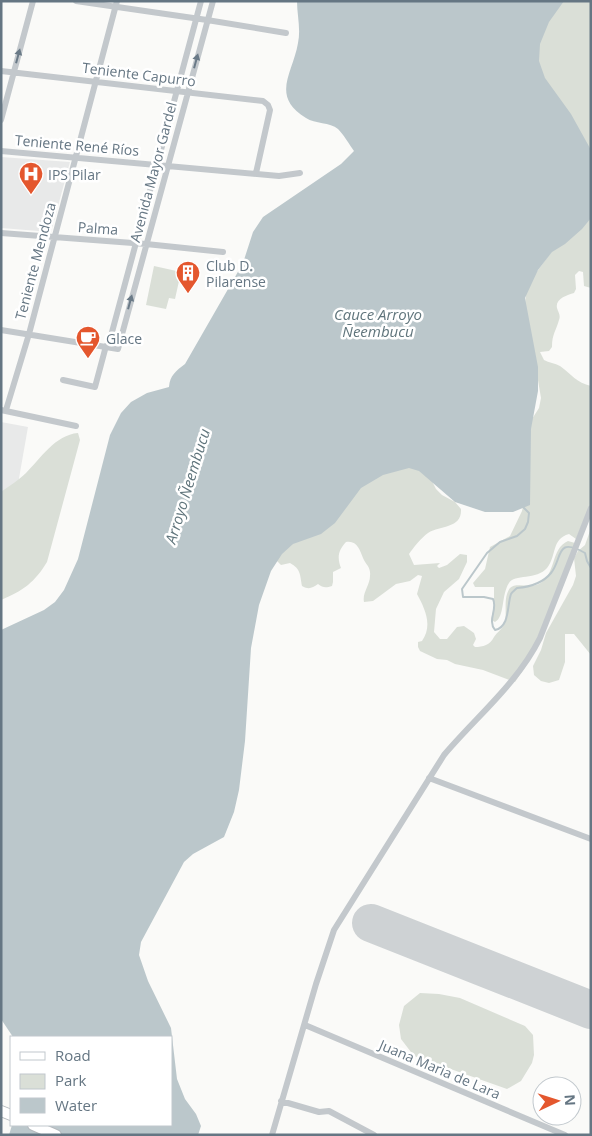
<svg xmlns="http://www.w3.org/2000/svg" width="592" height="1136" viewBox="0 0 592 1136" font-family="'Open Sans',sans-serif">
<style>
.built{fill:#e8e9e9}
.green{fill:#dadfd7}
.water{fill:#bbc7cb}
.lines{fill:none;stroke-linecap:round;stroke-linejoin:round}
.stream{stroke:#bbc7cb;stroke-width:2}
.runway{stroke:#ced2d4;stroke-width:38}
.primary-casing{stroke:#b5babe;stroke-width:12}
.street{stroke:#c3c8cc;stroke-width:6}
.primary{stroke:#fff;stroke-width:10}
.oneway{fill:#6a7a87}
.labels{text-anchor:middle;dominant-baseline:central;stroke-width:5;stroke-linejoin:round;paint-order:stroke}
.street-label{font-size:14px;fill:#657683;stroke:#fff}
.poi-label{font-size:14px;fill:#657683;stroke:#fff;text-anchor:start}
.water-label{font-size:15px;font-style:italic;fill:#60757c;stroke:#fff}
</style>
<rect width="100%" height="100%" fill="#fafaf8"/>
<path class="built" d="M1,157L70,162L51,232L1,228Z
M1,422L28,427L15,501L1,499Z"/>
<path class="green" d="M554,1H591V166L583,140L575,123L555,111L515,10Z
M591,198V288L584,286L583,272L579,271L575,275L576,289L574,293C567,295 555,299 557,308C558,312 561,315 559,320C556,331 552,334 552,347L549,351L540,352L544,360C549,363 555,363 560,366C571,374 577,383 591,386V502L576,539L569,534C551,539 557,556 547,568C537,580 514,574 509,583C501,595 505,617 495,622L491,620L494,607V587H475L473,583L485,569L490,547L510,536L522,511L524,502L523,480L532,419L539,408L541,398L525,303L527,285Z
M154,266L181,272L175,299L169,298L166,309L146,305Z
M78,433L80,440L47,562C35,582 23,591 1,600V492C9,486 19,480 26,473C41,458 55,435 78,433Z
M411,464L432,481L436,489L442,495L455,502L461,509C462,529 441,525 428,533C421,538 414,547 409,554L414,565L440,563L437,566L439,568L447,565L460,554L467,555V562L459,579L444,592L436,609L434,632L440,639H447L457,627L464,626L474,633L476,639L473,645L475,647C483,647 490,645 494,637C497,632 503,629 505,622C507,612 503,597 510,588C515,582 530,588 539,584C557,574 550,549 568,541L575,543L554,599L525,667L515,682L483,670L455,664L447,660L437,659L420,651L418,647V642L422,641C433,625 425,609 417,594L422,576L418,575L410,581L396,584L373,601L364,602C362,593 370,585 370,576C371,567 366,565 363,558C360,550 357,540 346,542C338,551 337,557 341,568L333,572V582L332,586C326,588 323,588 318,584C312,588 309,590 302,586C300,575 301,569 290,563L281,565L275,559L352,485Z
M591,528V655L574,634H565V662L559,680L549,683L541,681L534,675L533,666L541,650L546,633L573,585L576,576L574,558L578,551L585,545Z
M420,993L439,994L460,998L525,1026L533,1035L534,1055L532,1063L521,1081L507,1089L414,1056L401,1039L399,1025L404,1006Z"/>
<path class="water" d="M297,1H564L549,22L540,44L539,61L545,78L571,114L591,150V218L582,229L565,244L552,252L538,270L525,298L538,367V391L531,429L530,505L513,512H485L455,502L419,471L409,468L383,475L361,488L335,523L321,534L293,544L282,554L271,571L259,605L251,648L245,741L239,790L234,812L224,837L193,854L184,862L141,942L139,955L148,981L171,1028L177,1079L185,1099L196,1114L201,1126L198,1135H9L12,1125H171V1037H13L1,1019V630L44,610L55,602L64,590L78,559L110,435L121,413L131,402L147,393L169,387C170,375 176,371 185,364L243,263L253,232L263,217L341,164L354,151C349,144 344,135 338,129C330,122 315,124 306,118C270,96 293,73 298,43C301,29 297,15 297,1Z"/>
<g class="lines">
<path class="stream" d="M523,507L529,513L528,522L525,529L517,536L500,542L487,553L462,589L463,597H484L493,599C498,609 487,620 495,630C510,627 507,605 511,594C512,592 515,590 517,588C530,587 542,584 551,573C563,558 555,536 585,553L587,561L591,568"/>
<path class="runway" d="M371,923L591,1010"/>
<defs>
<path id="primary" d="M1,1111L11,1115
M33,1125L56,1135"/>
</defs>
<use href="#primary" class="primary-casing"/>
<path class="street" d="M76,1L207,20L286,33
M1,71L263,101L268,105L270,110L256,173
M1,120L33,1
M1,151L279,176L300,173
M1,233L146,244L223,252
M1,330L118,349L213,1
M108,347L201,1
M63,380L95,387L106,346
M1,410L76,426
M6,410L29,334L117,1
M429,778L591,839
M305,1025L565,1135
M281,1101L319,1112L329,1111L374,1135
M272,1135L316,984L334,930L444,755C477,716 517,684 540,638L591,508"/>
<use href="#primary" class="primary"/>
</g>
<defs><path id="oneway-solid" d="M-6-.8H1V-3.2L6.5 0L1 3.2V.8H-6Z" transform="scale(1.25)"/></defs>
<g class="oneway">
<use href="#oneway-solid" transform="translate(18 56) rotate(-75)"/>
<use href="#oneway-solid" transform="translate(196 61) rotate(-75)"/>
<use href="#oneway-solid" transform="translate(130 302) rotate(-75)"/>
</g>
<defs>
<symbol id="hospital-pin" viewBox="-11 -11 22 30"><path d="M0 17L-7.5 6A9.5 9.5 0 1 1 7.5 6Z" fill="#e4572e" stroke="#fff"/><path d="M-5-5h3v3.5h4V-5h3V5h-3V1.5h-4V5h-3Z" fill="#fff"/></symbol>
<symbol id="building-pin" viewBox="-11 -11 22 30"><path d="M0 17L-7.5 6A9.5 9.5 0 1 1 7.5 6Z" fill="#e4572e" stroke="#fff"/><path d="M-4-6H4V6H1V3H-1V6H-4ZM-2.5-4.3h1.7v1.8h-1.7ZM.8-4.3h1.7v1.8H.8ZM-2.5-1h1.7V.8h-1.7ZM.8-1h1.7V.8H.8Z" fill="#fff"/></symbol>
<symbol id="cafe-pin" viewBox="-11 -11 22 30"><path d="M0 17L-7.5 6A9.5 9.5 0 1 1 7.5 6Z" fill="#e4572e" stroke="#fff"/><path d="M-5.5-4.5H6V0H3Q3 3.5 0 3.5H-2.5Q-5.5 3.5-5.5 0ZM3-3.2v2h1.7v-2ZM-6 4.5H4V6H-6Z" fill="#fff"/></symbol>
</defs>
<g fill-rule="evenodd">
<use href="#hospital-pin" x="17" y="160" width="28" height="38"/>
<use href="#building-pin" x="174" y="259" width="28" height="38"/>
<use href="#cafe-pin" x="74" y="324" width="28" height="38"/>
</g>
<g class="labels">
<g class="street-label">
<text transform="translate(139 74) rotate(7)">Teniente Capurro</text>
<text transform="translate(77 145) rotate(5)">Teniente René Ríos</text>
<text transform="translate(153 172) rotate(-75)">Avenida Mayor Gardel</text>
<text transform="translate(98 228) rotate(4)">Palma</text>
<text transform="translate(35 261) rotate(-75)">Teniente Mendoza</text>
<text transform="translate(440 1069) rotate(23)">Juana Marìa de Lara</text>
</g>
<g class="poi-label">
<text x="48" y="174">IPS Pilar</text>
<text x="206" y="265">Club D.<tspan x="206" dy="16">Pilarense</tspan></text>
<text x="106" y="338">Glace</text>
</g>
<g class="water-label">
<text x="378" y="314">Cauce Arroyo<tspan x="378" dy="17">Ñeembucu</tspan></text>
<text transform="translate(187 486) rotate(-73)">Arroyo Ñeembucu</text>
</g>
</g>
<rect width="592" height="1136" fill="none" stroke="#657683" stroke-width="5"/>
<rect x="10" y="1036" width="162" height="90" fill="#ffffff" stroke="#c1c8cd"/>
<rect x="20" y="1052" width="25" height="8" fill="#ffffff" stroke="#c1c8cd"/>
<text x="55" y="1061" font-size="15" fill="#657683">Road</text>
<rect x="20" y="1074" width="25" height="15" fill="#dadfd7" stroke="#c1c8cd"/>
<text x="55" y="1086" font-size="15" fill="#657683">Park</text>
<rect x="20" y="1098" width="25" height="15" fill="#bbc7cb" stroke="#c1c8cd"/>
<text x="55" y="1111" font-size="15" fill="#657683">Water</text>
<g transform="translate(557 1101) rotate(86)"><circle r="24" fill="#ffffff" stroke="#c1c8cd"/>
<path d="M0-4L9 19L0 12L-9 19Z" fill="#e4572e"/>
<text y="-8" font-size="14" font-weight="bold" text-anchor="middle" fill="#657683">N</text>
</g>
</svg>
